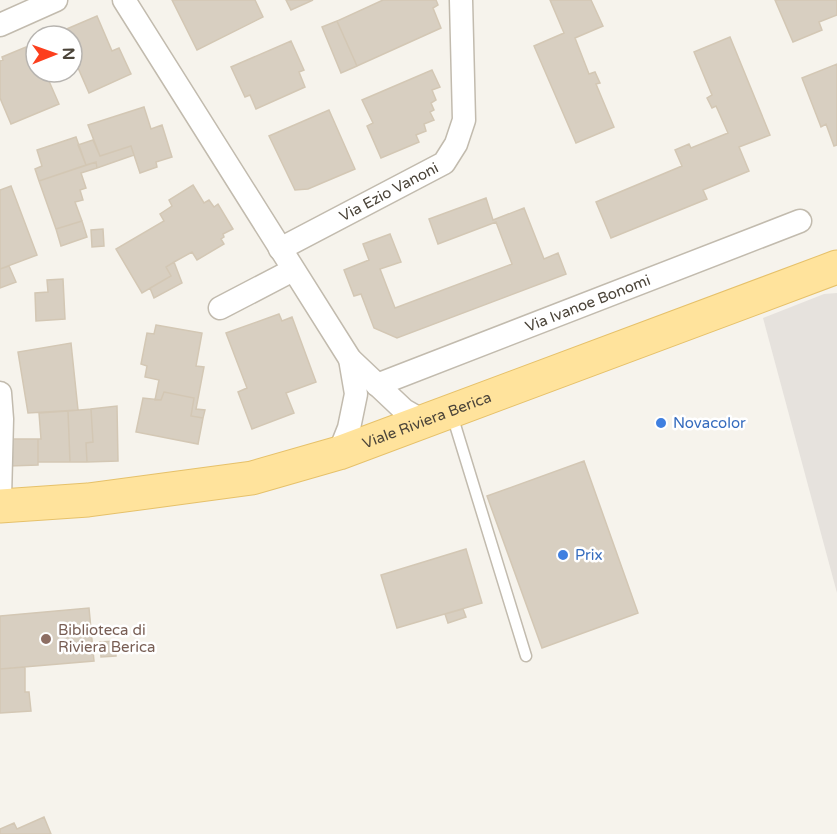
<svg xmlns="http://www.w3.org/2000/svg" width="837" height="834" viewBox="0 0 837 834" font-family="'Varela Round',sans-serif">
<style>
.industrial{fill:#e6e2dd}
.building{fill:#d8cfc1;stroke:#d3c7b4;stroke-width:1.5}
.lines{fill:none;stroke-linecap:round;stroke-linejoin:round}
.lane-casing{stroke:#c2bbae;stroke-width:13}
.street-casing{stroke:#c2bbae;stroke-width:25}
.primary-casing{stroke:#e6c16a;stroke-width:35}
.lane{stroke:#fff;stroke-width:10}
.street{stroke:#fff;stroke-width:22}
.primary{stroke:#ffe39c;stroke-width:33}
.shop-dot{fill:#3f7fe0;stroke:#fff;stroke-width:2}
.education-dot{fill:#8d6e63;stroke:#fff;stroke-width:2}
.labels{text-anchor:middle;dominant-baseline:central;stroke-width:5;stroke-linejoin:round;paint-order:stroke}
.street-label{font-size:15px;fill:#4b4439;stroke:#fff}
.shop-label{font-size:15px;fill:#366cbe;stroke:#fff;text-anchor:start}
.education-label{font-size:15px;fill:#785e54;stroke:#fff;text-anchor:start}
</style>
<rect width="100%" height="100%" fill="#f6f3ec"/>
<path class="industrial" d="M837,293V593L763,318L824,294Z"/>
<path class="building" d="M172,0H255L263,17L197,50Z
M286,0H313L291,10Z
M383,0H436L438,5L433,8L441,28L357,66L337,21Z
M550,0H591L603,26L575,38L589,74L595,72L600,83L596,84L614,127L576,143L534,46L564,33Z
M775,0H837V15L819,22L822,30L793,42Z
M97,16L112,51L119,48L131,74L89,93L72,54V36H64L62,31Z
M337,21L357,66L341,73L322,27Z
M730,37L770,135L739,147L749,171L703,190L707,199L611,238L596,202L682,166L675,150L689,144L691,148L728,133L716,106L712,108L707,98L712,95L694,52Z
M291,41L304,70L299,72L305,87L256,109L250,95L245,97L231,67Z
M26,47L32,64L36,62V72H45L59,104L11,124L0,98V61L3,60L2,57Z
M837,64V145L834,146L826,124L821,127L802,78Z
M432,70L440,87L432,90L436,100L431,103L434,110L430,112L434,120L424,124L426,131L416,135L419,142L381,158L367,126L373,123L362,100Z
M144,107L151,129L162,125L172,157L156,162L157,167L140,173L131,146L100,156L88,125Z
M329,110L355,169L308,189L295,190L269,136Z
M76,137L86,165L39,181L35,169L42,166L37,150Z
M93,140L100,156L131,146L134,155L97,168L96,162L86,165L78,145Z
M96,162L97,168L81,173L86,188L80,190L83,200L75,202L82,221L56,229L39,181Z
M193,185L204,203L209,200L214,207L218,204L233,229L223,234L224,237L221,239L224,244L197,260L192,252L174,262L166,267L171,276L142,293L116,249L164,221L160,214L172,206L169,200Z
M11,186L37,255L0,269V190Z
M486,198L493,220L524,208L544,259L558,253L566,274L397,338L374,328L361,294L354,296L344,270L369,260L363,244L390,234L401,262L380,269L395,308L512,264L496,222L438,244L429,219Z
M82,221L87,237L61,246L56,229Z
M103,229L104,246L92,247L91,230Z
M174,262L182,283L154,298L150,288L171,276L166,267Z
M9,266L16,282L0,288V269Z
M63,279L65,319L36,321L35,293L48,292L47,280Z
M279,314L282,321L292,317L316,382L286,393L294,413L252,429L238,392L247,388L226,333Z
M156,325L202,333L196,366L204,367L196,409L205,410L203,418L191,416L194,398L164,392L161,400H155L159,380L145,377L147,366L141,364L147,333L154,334Z
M71,343L78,410L28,413L18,352Z
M164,392L194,398L191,416L203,418L198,444L136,432L143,398L161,400Z
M117,406L118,461L87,462L86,443L93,442L91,409Z
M91,409L93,442L86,443L87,462H70L68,411Z
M68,411L70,462H38V439H41L39,413Z
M9,439H38V465L9,466Z
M584,461L638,613L542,648L487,496Z
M466,549L482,603L397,628L381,575Z
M89,608L94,661L0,669V616Z
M463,609L466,617L448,623L445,614Z
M116,641V656L101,657L100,642Z
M25,667V692H29L31,711L0,713V669Z
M44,817L51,834H0V829L14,823L17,829Z"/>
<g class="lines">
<defs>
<path id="lane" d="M452,415L526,656"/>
<g id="street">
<path d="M124,0L350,359L404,410L425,422"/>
<path d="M0,25L56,0"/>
<path id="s1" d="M280,249L444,163L456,144L464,120L461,0"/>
<path d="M220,308L293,270"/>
<path id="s2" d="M377,385L800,221"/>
<path d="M0,393L2,419L0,498"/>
<path d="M339,453L349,428L356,394L350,359"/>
</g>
<g id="primary">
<path id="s3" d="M0,506L88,500L252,478L339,453L837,267"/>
</g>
</defs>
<use href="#lane" class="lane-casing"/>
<use href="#street" class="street-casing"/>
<use href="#primary" class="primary-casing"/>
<use href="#lane" class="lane"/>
<use href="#street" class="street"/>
<use href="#primary" class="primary"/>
</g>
<g class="shop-dot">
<circle cx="661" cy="423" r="6"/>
<circle cx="563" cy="555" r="6"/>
</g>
<circle class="education-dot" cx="46" cy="639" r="6"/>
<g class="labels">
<g class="street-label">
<text stroke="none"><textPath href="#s1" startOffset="123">Via Ezio Vanoni</textPath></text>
<text stroke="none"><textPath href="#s2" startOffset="226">Via Ivanoe Bonomi</textPath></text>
<text stroke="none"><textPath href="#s3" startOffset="438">Viale Riviera Berica</textPath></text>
</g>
<g class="shop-label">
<text x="673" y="423">Novacolor</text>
<text x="575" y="555">Prix</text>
</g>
<g class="education-label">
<text x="58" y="630">Biblioteca di<tspan x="58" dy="17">Riviera Berica</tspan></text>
</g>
</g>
<g transform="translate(54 54) rotate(89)"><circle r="28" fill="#ffffff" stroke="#b7b4b0" stroke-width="1.5"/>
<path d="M0-4.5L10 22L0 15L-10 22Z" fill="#fc3f1d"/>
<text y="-9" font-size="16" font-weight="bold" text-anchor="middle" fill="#4b4439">N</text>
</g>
</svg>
